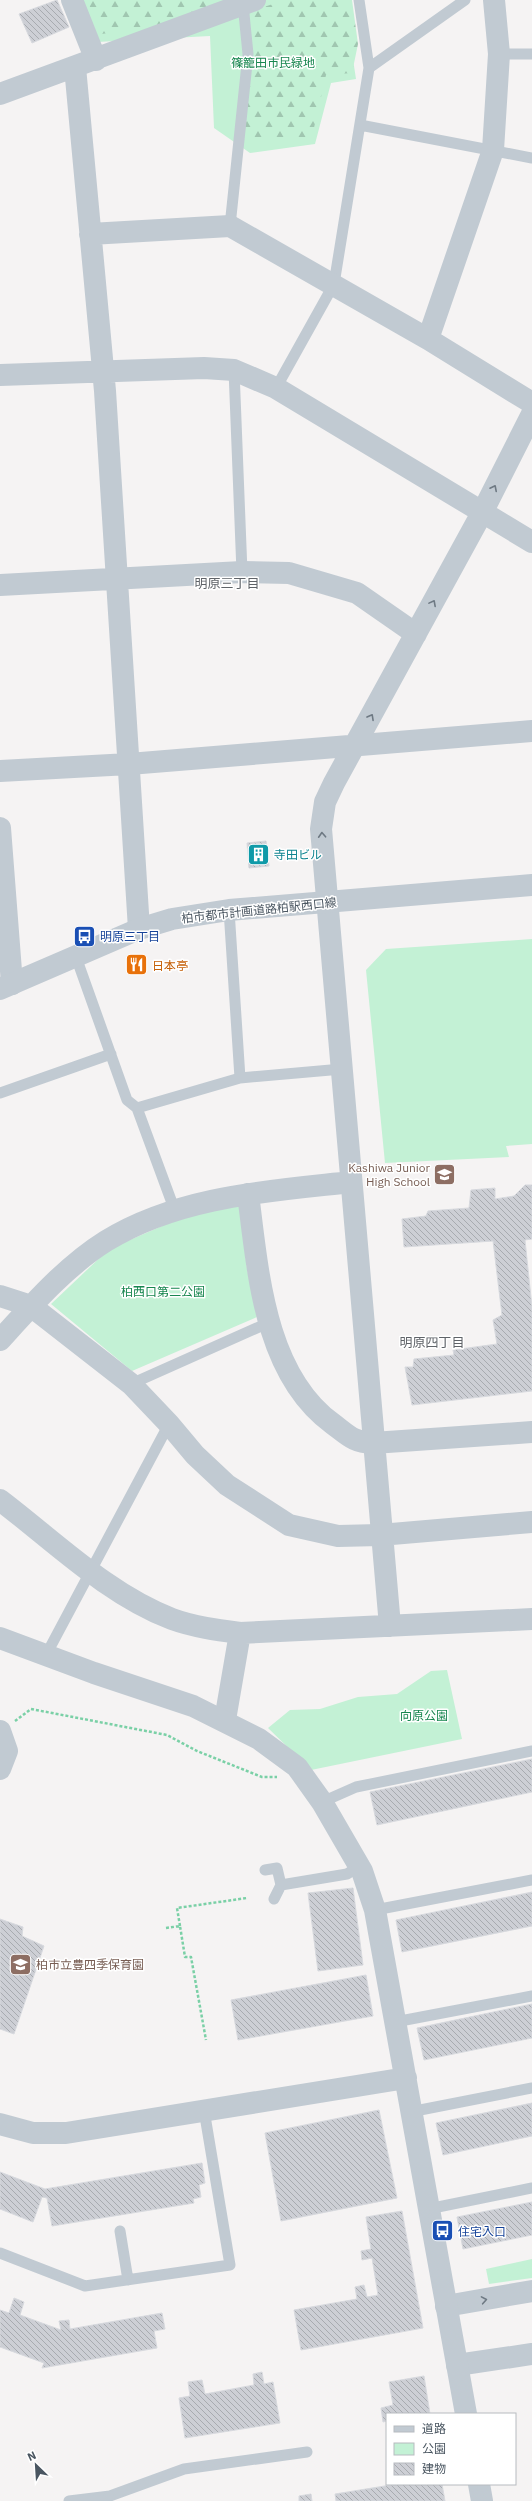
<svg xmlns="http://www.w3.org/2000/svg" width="532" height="2501" viewBox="0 0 532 2501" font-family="'IBM Plex Sans','Noto Sans JP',sans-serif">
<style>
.green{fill:#c3f1d5}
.forest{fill:url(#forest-firs)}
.building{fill:url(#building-back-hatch);stroke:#d7d9de}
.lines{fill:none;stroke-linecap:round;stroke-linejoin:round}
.path{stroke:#7ad0a6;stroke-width:2.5;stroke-dasharray:3 2;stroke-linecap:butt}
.service{stroke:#c1cad2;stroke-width:11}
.minor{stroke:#c1cad2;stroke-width:22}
.tertiary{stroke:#c1cad2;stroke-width:22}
.oneway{stroke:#6e7983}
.labels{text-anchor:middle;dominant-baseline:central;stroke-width:3;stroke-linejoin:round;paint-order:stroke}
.park-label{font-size:12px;fill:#17864f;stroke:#fff}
.culture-label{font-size:12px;fill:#0d838f;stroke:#fff;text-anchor:start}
.street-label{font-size:12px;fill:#4a5661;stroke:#fff}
.transit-label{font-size:12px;fill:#164399;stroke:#fff;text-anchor:start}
.food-label{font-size:12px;fill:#c56008;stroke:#fff;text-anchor:start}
.education-label{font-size:12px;fill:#785e54;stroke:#fff;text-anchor:end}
.neighbourhood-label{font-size:13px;fill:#5f6368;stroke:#fff}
</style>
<defs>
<pattern id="forest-firs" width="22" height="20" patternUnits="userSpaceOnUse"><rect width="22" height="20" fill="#c3f1d5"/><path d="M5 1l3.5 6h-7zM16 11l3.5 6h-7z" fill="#a0c6b0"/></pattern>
<pattern id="building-back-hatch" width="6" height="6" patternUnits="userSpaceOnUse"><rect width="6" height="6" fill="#cdcfd5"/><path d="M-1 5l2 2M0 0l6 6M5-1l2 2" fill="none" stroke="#a8abb0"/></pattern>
</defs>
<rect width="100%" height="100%" fill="#f5f3f3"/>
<path class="green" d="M80,0H344L356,79L331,83L315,144L250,153L214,128L210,36L97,42Z
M532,939V1144L506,1146L509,1157L385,1163L366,970L386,949Z
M239,1203L247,1269L257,1317L132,1371L51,1304L109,1249L176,1220Z
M447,1670L462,1739L311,1770L268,1728L290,1710L320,1709L358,1697L397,1694L431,1671Z
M532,2259V2278L489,2284L486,2269Z"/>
<path class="forest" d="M87,0H241L174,25L101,34Z
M285,0H352L358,44L352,73L326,75L311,141L259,139L244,132L251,67L252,11Z"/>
<path class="building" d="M57,0L69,27L32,43L19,14Z
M266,841L269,866L249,868L247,843Z
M525,1185H532V1239L525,1240L532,1307V1391L412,1405L405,1367H413L414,1359L454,1355L453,1350L497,1344L493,1320L502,1315L493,1241L404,1247L402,1219L426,1216L428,1211L469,1208L471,1190L495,1188V1199L514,1196Z
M532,1759V1792L377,1825L370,1792Z
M353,1888L363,1965L318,1971L308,1893Z
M532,1892V1926L402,1952L396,1920Z
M0,1919L23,1927L22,1936L44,1946L14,2034L0,2029Z
M366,1975L373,2016L238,2040L231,2000Z
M532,2004V2038L424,2060L417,2028Z
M532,2103V2136L443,2155L436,2123Z
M379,2110L397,2198L281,2221L265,2133Z
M202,2163L205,2183L199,2185L201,2197L193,2199L194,2203L52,2226L47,2198L42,2197L33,2222L0,2209V2172L45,2189Z
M532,2202V2235L463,2249L457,2217Z
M402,2211L423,2328L301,2350L294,2310L357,2299L355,2287L364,2285L367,2297L378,2295L372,2258L362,2260L361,2251L371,2249L366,2217Z
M14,2298L24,2302L20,2315L61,2330L59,2321L69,2320L70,2329L162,2313L165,2329L154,2331L157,2348L42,2368L44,2363L0,2347V2310L9,2313Z
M262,2372L264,2384L273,2382L280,2423L185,2438L179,2398L190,2396L188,2382L202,2380L205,2394L254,2385L253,2374Z
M424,2376L430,2414H387V2421L383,2422L381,2408L393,2405L389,2382Z
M397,2484H442L445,2501H336L335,2494Z
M311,2494L312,2501H299V2496Z"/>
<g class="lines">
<path class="path" d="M15,1721L31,1709L167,1735L197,1751L262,1777H277
M180,1926L177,1908L247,1898
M166,1928L180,1926L185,1957H191L206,2040"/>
<path class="service" d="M499,54H532
M369,68L465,0
M360,125L532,158
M230,226L248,54L243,4
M234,370L242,572
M276,388L334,284L369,68L359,0
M229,910L240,1078
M76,957L127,1100L137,1108L175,1211
M0,1093L111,1054
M137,1108L240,1078L342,1069
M131,1384L268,1323
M46,1655L169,1424
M322,1802L356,1787L532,1751
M265,1870L277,1868L281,1885
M274,1899L281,1885L347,1874L360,1866
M375,1910L532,1880
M395,2022L532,1996
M410,2112L532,2088
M428,2209L532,2188
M120,2231L128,2280
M0,2253L85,2286L230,2265L204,2110
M69,2501L110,2496L184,2469L307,2452"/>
<path class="minor" d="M72,0L96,60
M494,0L499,54L493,150L428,339L532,403
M75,67L105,391L139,929
M0,94L255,0
M90,234L230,226L428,339
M0,375L204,368L234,370L276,388L532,542
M0,585L242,572L289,573L357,593L416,634
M0,771L129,764L532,731
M0,828L12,984
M248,1194C258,1271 264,1374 333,1424C349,1436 353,1442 373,1443L532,1432
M0,1296L31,1306L131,1384L169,1424L195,1455L227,1485L289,1525L338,1536L380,1535L532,1522
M0,1340C32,1305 66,1266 106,1241C179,1196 269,1191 351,1182
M0,1500C54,1541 107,1594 172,1619C194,1627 217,1630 240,1633L532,1619
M390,1626L321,829L325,802L334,783L483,511L532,414
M225,1720L240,1633
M0,1731L7,1751L0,1769
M446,2306L532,2291
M457,2365L532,2354"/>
<path class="tertiary" d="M0,989L139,929L172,919L229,910L532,885
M0,1638L94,1673L193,1706L259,1739L297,1767L322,1802L362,1871L375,1910L466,2414
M0,2124L33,2133H66L406,2078
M479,2484L482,2501"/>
</g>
<defs><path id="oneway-chevron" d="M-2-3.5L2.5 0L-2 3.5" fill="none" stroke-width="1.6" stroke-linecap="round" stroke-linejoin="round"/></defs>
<g class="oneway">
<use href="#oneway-chevron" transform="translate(494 488) rotate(-63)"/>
<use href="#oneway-chevron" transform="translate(433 603) rotate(-62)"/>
<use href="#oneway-chevron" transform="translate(371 717) rotate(-61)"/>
<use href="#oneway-chevron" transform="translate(322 835) rotate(-93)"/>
<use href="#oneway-chevron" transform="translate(484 2300) rotate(-10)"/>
</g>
<defs>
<symbol id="building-square" viewBox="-11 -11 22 22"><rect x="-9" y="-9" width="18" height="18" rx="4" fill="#0f9aa8" stroke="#fff"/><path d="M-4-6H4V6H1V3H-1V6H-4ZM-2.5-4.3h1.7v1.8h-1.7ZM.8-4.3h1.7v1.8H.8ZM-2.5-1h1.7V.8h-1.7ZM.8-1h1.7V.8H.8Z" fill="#fff"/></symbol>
<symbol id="bus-square" viewBox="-11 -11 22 22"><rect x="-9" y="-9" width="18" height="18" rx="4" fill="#1a4fb4" stroke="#fff"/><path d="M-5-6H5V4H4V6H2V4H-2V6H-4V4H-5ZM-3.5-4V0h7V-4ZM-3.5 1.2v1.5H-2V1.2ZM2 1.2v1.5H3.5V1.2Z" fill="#fff"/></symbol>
<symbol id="restaurant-square" viewBox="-11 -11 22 22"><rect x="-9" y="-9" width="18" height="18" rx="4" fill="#e8710a" stroke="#fff"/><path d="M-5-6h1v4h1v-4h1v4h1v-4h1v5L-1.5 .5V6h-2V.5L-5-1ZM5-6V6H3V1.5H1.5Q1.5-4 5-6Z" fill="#fff"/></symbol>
<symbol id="school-square" viewBox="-11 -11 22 22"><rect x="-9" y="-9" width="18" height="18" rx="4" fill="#8d6e63" stroke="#fff"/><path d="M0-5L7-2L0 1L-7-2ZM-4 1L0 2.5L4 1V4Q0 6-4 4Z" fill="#fff"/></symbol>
</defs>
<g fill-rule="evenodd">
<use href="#building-square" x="246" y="842" width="25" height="25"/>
<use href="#bus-square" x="72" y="924" width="25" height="25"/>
<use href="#restaurant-square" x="124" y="952" width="25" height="25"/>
<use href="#school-square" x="432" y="1162" width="25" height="25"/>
<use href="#school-square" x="8" y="1952" width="25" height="25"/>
<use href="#bus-square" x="430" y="2218" width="25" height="25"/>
</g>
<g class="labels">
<g class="park-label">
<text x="273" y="62">篠籠田市民緑地</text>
<text x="163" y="1291">柏西口第二公園</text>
<text x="424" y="1715">向原公園</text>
</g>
<g class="culture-label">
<text x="274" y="854">寺田ビル</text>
</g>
<g class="street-label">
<text transform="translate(259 910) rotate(-6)">柏市都市計画道路柏駅西口線</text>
</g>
<g class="transit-label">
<text x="100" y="936">明原三丁目</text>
<text x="458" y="2231">住宅入口</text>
</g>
<g class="food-label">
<text x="152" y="965">日本亭</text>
</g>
<g class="education-label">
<text x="430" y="1167">Kashiwa Junior<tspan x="430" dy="14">High School</tspan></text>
<text x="36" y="1964" text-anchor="start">柏市立豊四季保育園</text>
</g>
<g class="neighbourhood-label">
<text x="227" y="583">明原三丁目</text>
<text x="432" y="1342">明原四丁目</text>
</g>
</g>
<rect x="386" y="2413" width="130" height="72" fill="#ffffff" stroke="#b7bbc0"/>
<rect x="394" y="2426" width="20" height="6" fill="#c1cad2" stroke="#b7bbc0"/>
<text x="422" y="2433" font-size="12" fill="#4a5661">道路</text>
<rect x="394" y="2443" width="20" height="12" fill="#c3f1d5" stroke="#b7bbc0"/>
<text x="422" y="2453" font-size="12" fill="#4a5661">公園</text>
<rect x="394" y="2463" width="20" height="12" fill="url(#building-back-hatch)" stroke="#b7bbc0"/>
<text x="422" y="2473" font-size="12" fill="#4a5661">建物</text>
<g transform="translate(36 2465) rotate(335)" stroke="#ffffff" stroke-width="3" paint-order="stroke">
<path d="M0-3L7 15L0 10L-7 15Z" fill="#4a5661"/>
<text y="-6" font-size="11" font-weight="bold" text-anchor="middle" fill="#4a5661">N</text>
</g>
</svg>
